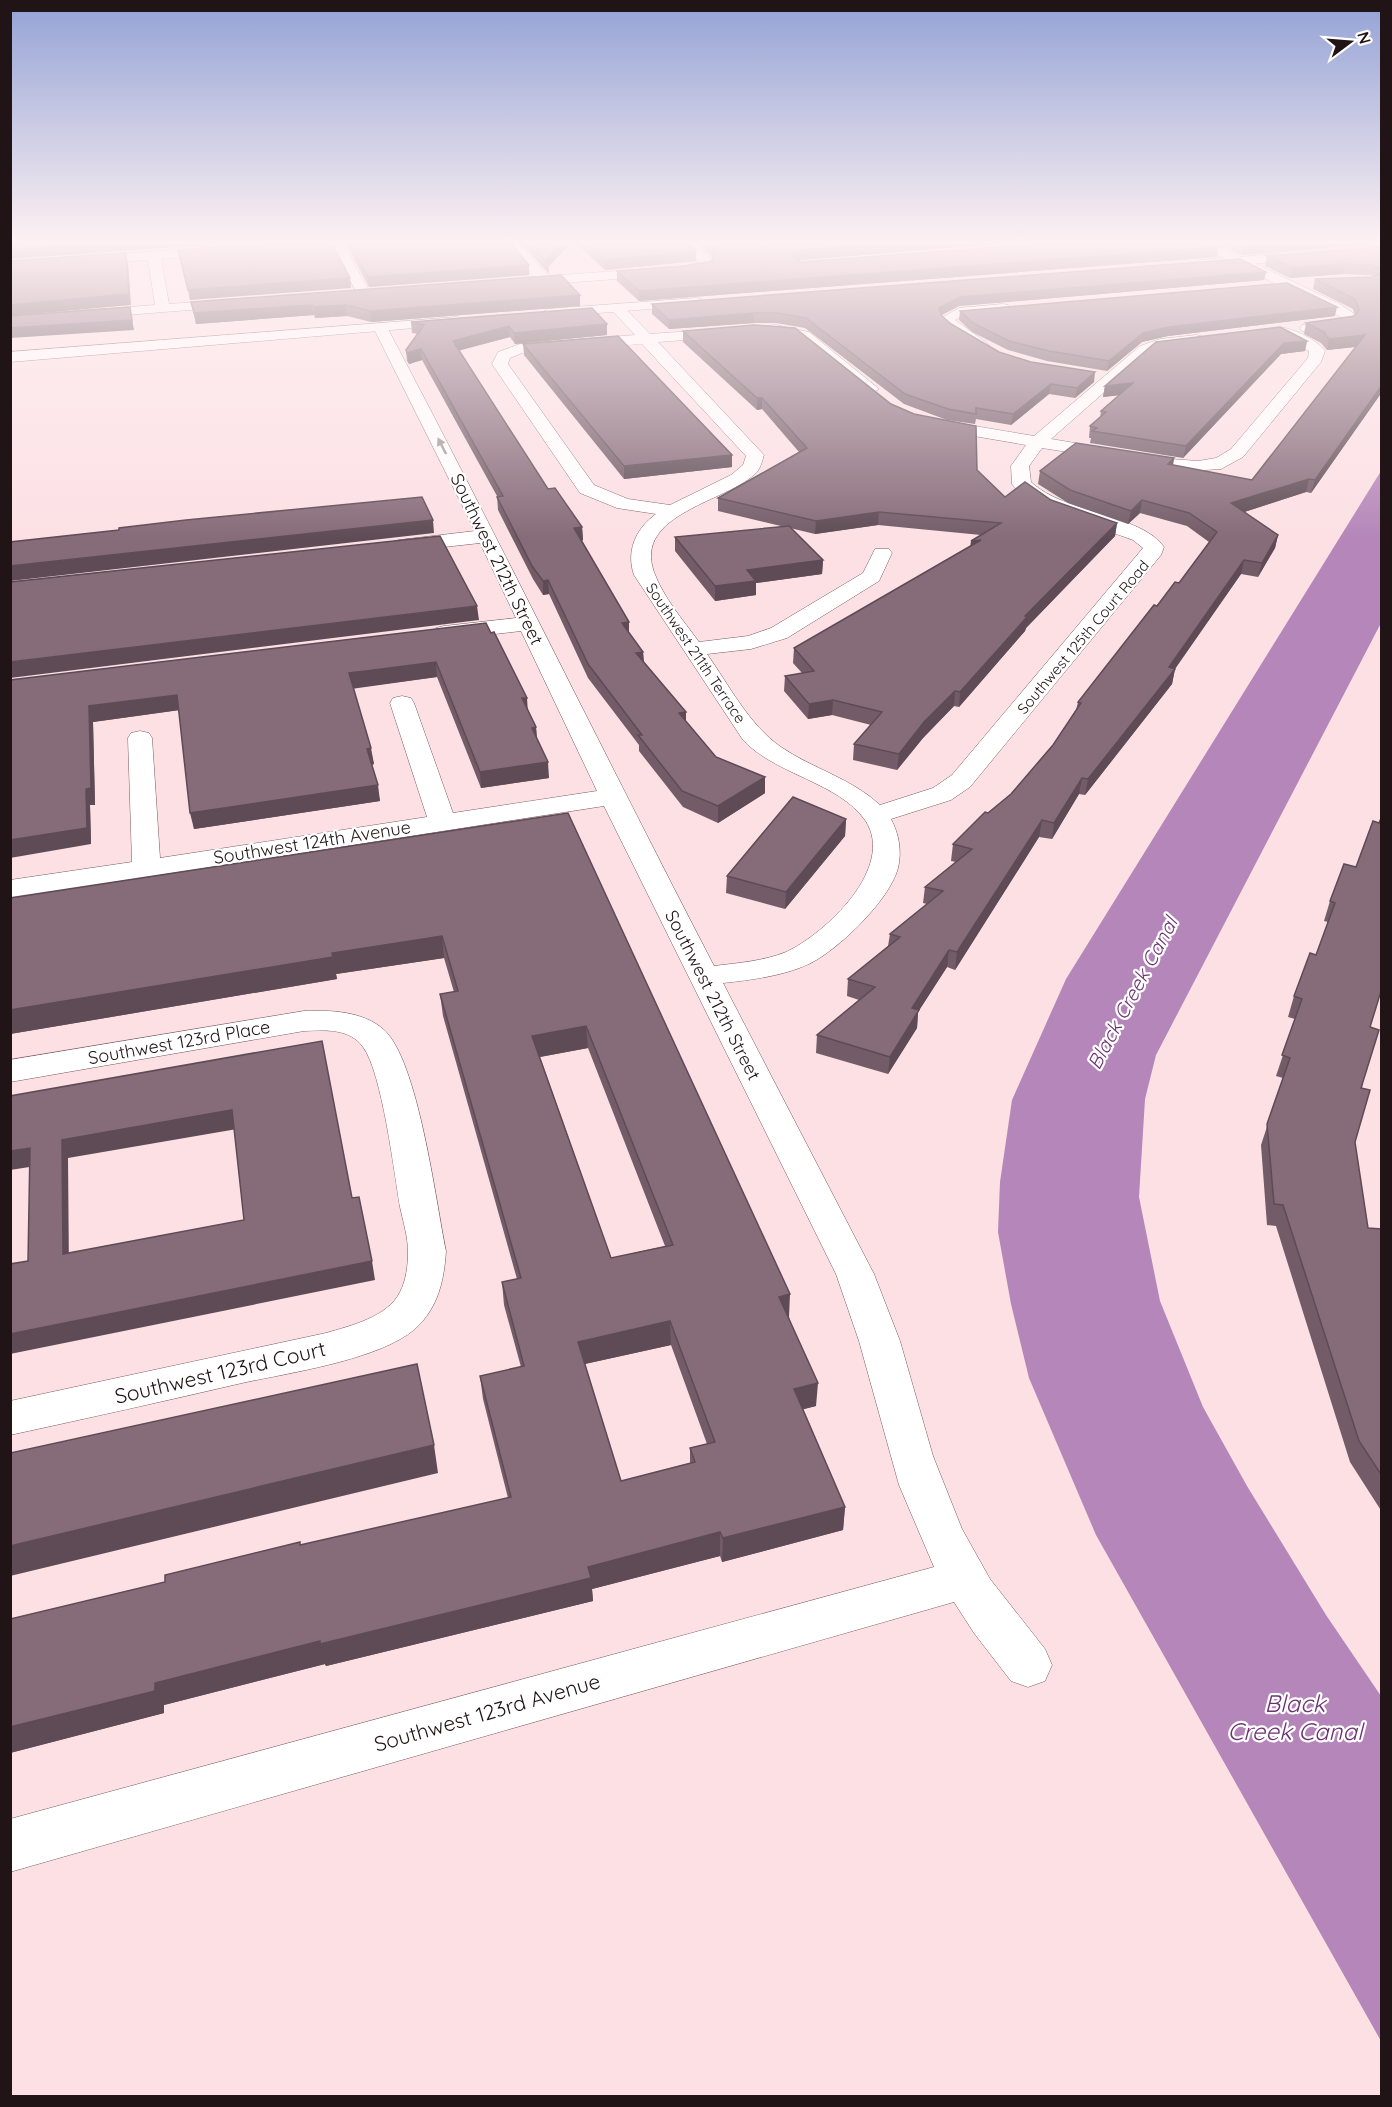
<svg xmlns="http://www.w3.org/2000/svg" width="1392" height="2107" viewBox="0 0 1392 2107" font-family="Quicksand,sans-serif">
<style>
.water{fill:#b486b9}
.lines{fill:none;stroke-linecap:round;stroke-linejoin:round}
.minor-casing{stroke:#785b60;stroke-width:1}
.tertiary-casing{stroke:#785b60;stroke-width:1}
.minor{fill:#fff;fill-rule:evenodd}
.tertiary{fill:#fff;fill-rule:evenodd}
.wall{fill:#735c68;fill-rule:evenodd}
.shaded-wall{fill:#5e4b55}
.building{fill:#866b79;stroke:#5e4b55;stroke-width:1.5;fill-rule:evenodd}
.oneway{fill:#9b9596}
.labels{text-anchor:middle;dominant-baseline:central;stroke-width:4.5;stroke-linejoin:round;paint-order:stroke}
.far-street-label{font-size:15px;fill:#201416;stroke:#fff}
.street-label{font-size:18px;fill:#201416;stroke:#fff}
.water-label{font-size:20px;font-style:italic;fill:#6c3372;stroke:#fff}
.near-street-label{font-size:21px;fill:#201416;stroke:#fff}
.near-water-label{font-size:24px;font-style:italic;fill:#6c3372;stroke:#fff}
</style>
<rect width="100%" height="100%" fill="#fce0e4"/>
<path class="water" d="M1381,471V623L1156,1055L1145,1099L1139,1197L1160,1301L1203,1407L1247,1486L1326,1615L1381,1696V2041L1096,1535L1029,1378L1011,1304L998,1232L1000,1182L1012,1100L1066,979Z"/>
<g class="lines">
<defs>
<path id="minor" d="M331,244H343L371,294L369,297H359Z
M506,244H519L548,276L685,266L700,262L681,244H695L713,261L711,268L685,274L521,286L514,282L516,279L534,277Z
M844,244H859L880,260L874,264L869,263Z
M1197,244H1214L1338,303L1353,313L1354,321L1336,329L1302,331L1300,328L1302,325L1334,321L1341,317Z
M224,247L230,251L228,254L161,259L169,304L236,299L243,303L241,306L10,324V316L155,305L148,260L10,269V261Z
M617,304L622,305L650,334L776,325L804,331L809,332L879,389L871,394L865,392L799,338L776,333L658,342L764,455C762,461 761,467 757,472C728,502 633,513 654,572C663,597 683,620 699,642L748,636L771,628L863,573L875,549H889L892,553L879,581L787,638L751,649L707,654C729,685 749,725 781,747C813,769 851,778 880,805L933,788L952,775L1143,548L1133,540C1096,525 1037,519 1012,484L1011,466L1026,445L933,429L927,428L924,424L927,420L933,419L1034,436L1140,346L1160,339L1196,335L1201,336L1203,339L1201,342L1163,347L1150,352L1051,439L1171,459L1198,461L1216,458L1231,449L1308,358L1309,351L1276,334L1274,331L1276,328C1289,325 1317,340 1325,351L1321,362L1243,457L1221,469L1189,471L1042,448L1029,466L1031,482C1065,514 1141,514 1164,547L1161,555L970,787L951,800L891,819C899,834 902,851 898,868C890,900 838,950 809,964C783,976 751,980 723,983L874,1274L900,1341L933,1456L962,1529L990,1579L1045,1649L1052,1665L1045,1681L1028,1687L1011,1681L974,1633L954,1602L10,1872V1819L934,1567L899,1485L859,1341L836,1274L604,806L10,898V880L132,862L128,738L131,733L140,731L149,733L152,738L160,858L427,817L390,703L393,698L402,696L411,698L414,703L453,813L597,791L521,631L444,640L436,638L433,633L436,628L444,626L516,618L480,543L399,552L392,550L389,546L392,542L399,540L475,531L373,327L380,323L387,327C499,539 604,754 714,966C738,963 764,961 786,952C825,934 897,867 865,820C838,782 776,775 743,740L634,575C626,552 635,529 656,514L617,508L580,493L492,364L498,352L520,344L635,335L610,308ZM642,344L746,456L743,465L731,475L670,505L628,499L594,485L508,364L510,358L522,353Z
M1003,304L1008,305V311L962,316L955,320L987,343L990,346L982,351L947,329L939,319L959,308Z
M304,1011C330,1010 362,1011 383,1029C418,1058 436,1203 446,1251C444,1281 438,1308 415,1329C379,1360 288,1373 242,1383C165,1401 88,1418 10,1435V1401L326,1333C350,1326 388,1317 400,1292C406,1281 408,1265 408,1252C408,1237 403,1221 400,1207C394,1172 382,1072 363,1047C350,1028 324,1030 304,1031L10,1082V1060Z"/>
<path id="tertiary" d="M1382,246V254L1200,268L1194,264L1200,260Z
M696,298L701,299V305L548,317L541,313L548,309Z
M457,317L462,318L464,321L462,324L10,362V352Z"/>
</defs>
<use href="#minor" class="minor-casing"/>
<use href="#tertiary" class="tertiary-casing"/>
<use href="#minor" class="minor"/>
<use href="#tertiary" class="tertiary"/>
</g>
<path class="wall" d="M346,244H511L529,275L369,287Z
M522,244H570L549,266V274Z
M577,244H688L696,261L605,270Z
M699,244H995L801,260L799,261L800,262L1218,247L1217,257L639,301L617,281V271L685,266L712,261V257Z
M1220,244H1373L1242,255Z
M1382,247V392L1311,493L1306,492L1244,512L1278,535L1275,548L1258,577L1241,574L1175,669L1172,684L1085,795L1079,794L1052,839L1039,837L955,970L947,967L918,1012L917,1028L888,1074L816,1053L817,1035L859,1000L847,996L848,979L888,946L890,934L927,904L923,903L925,887L956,862L951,861L953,844L988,813L1011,794L1053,745L1076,710L1078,702L1157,606L1179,583L1209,542L1187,526L1140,513L1128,524L1068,503L1038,484L1040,471L1174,458L1173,465L1252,480L1356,347L1327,350L1321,343L1304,334L1306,323L1355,316L1353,309L1313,289L1315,279L1374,277L1370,275L1343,274L1290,278L1265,266L1267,256Z
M1266,272L1264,280L959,306L941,315L951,324L999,352L1094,382L1075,398L1049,394L1011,425L976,419L975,424L947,420L904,404L805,328L776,323H754L669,329L652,314V304Z
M191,302L580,306L371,322L347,316L315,318L314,315L196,324Z
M592,308L607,335L515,344L510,337L459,350L548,489L582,527L583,540L582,541L629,633L643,652L644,662L686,712V722L716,757L765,777V793L718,823L683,807L639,751V745L588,678L549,594L543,595L533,579L498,510L497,496L422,360L409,364L407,361L406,350L418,334L412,333L411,322Z
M960,311L1335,316L1168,336L1142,342L1107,371L1047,361L1008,350L972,332L959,320Z
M683,331L891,404L977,470L1005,497L1051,500L1117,523L1115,536L1026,628L1025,631L959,707L954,706L923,738L897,770L853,760L854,744L871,725L832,715L808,719L784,691L785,676L802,673L793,663L794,648L970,546L981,535L878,525L815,534L790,528L823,560L822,574L756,583V595L715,601L675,551V537L785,527L718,511V498L799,452L762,409L757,410L683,342Z
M1307,341L1305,351L1281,354L1183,458L1090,443L1091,438H1089L1090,426L1100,418L1101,411L1119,395L1103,397L1105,386Z
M523,344L732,455V467L624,479L524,355Z
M486,623L536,727L537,738L549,778L481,788L437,677L368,686L353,688L374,764L372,765L380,801L194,829L179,710L93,722L95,805H90L91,844L10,680Z
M568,813L789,1317L816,1406L803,1409L845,1507L843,1530L722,1562L720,1556L592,1589L593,1601L326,1666L325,1664L164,1705V1713L10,1753V1619L165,1582L300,1545L508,1498L483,1399L480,1376L521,1367L504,1305L502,1282L517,1279L443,1016L440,994L454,992L444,958L336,974L337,979L10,1034ZM588,1048L665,1246L611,1258L540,1057ZM671,1345L707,1444L690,1448V1463L621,1481L585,1364Z
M846,819L845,836L785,909L726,893L727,876Z
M1344,864L1370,1027L1355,1142L1368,1228L1382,1231V1512L1350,1462L1276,1226L1267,1225L1261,1145L1283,1078L1276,1076L1295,1019L1288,1017L1294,996L1316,955L1328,922L1324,921L1330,901Z"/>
<path class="shaded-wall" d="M85,244H219L10,259V250Z
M561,244H570L549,266L548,264L546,259Z
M876,244H995L801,260L792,265V256L801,250Z
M1254,244H1373L1242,255L1243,245Z
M1218,247L1217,257L639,301V291Z
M696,251V261L605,270L604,260Z
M126,253L128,263L131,305L10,316V305Z
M1345,264L1343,274L1290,278L1293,268Z
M529,265V275L369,287L368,277Z
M1266,272L1264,280L959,306L938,317L939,308L960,297Z
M350,278L351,288L190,300L188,290Z
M580,295V306L371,322L370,311Z
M312,305L314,315L196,324L194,313Z
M346,305L347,316L315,318L314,307Z
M130,307L134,330L10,338V328Z
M1337,307L1335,316L1168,336L1142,342L1107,371L1109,361L1143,333L1169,327Z
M754,313V323L669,329V320Z
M607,324V335L515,344L514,333Z
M509,326L510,337L454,352L453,341Z
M1365,335L1362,346L1327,350L1329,339Z
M1307,341L1305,351L1281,354L1183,458L1186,446L1284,343Z
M421,349L422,360L409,364L407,353Z
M1095,372L1094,382L1075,398L1077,388Z
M1133,383L1131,394L1103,397L1105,386Z
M1051,384L1049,394L1011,425L1013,414Z
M1382,385V392L1311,493L1315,480Z
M757,398H762V409L757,410Z
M732,455V467L624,479V466Z
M1174,458L1172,471L1168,464Z
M1309,479L1306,492L1229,517L1231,503Z
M1142,500L1140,513L1128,524L1131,511Z
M879,512L878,525L815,534L816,521Z
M433,520L434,533L10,581V566Z
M1117,523L1115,536L1026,628L1025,631L959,707L960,692L1025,616Z
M582,527L583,540L575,541L574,528Z
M1278,535L1275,548L1258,577L1262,563Z
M981,540L969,555L971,541Z
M823,560L822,574L756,583V595L715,601V586L747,570Z
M1244,560L1241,574L1174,670L1175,669L1172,684L1085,795L1088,779L1169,667Z
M548,580L549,594L543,595V581Z
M477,606L479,620L10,678V662Z
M629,622V637L622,623Z
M643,652L644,667L636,653Z
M436,662L437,677L351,689L349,673Z
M955,691L954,706L923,738L897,770L899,754L924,722Z
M177,695L180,710L93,722L95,805H90L91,844L10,858V840L89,706Z
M522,698H527L528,713Z
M833,700L832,715L808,719L809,704Z
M686,712V727L679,713Z
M536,727L537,743L532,728Z
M371,748L374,764L369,765L367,749Z
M548,762L549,778L481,788L480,772Z
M765,777V793L718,823V806Z
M1082,778L1079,794L1052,839L1054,823Z
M378,785L380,801L194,829L190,813Z
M846,819L845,836L785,909L786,892Z
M1042,820L1039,837L955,970L957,952Z
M442,936L444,958L336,974L337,979L10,1034V1010L332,953Z
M949,950L947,967L918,1012L917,1028L888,1074L890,1057L912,1008Z
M586,1026L588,1048L534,1058L532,1036Z
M232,1110L237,1129L68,1158L69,1273L63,1254L62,1140Z
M30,1148L36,1166L10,1170V1151Z
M372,1261L375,1280L10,1354V1334Z
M790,1294L789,1317L778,1320L779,1297Z
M670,1321L671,1345L580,1365L578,1342Z
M818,1383L816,1406L793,1412L794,1389Z
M434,1445L438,1473L10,1576V1546Z
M845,1507L843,1530L722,1562L723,1538Z
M720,1532V1556L592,1589L593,1601L326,1666L325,1664L164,1705V1713L10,1753V1727L155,1683Z"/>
<path class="building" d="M10,244H85L10,250Z
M260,244H332L350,278L188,290L178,250Z
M350,244H511L529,265L368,277Z
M530,244H561L546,259L548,264Z
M587,244H688L696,251L604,260Z
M709,244H876L801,250L792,256L800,262L1037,244H1213L1218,247L639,291L617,271L685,266L712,261L715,250Z
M1382,247V385L1315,480L1309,479L1231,503L1278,535L1262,563L1244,560L1169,667L1175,669L1088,779L1082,778L1054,823L1042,820L957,952L949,950L912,1008L919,1010L890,1057L817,1035L875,987L848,979L900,937L890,934L943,891L925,887L972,849L953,844L985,812L988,813L1011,794L1053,745L1081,703L1078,702L1154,605L1157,606L1175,582L1179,583L1217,532L1189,513L1142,500L1131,511L1070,490L1040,471L1076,443L1174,458L1168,464L1252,480L1365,335L1329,339L1324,332L1306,323L1355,316L1359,310L1355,299L1315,279L1373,277L1381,273V269L1372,265L1345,264L1293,268L1267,256Z
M126,253L129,294L10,305V261Z
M1240,259L1266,272L960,297L939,308L941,315L951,324L999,352L1031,362L1095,372L1077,388L1051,384L1013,414L976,408V414L948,409L905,394L806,318L777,313H754L669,320L652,304Z
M561,275L580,295L370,311L346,305L314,307L312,305L194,313L191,302Z
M1287,283L1337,307L1169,327L1143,333L1109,361L1049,351L1009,341L973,323L960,311Z
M130,307L132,320L10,328V316Z
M592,308L607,324L514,333L509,326L453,341L548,489L555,488L582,527L574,528L629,622L622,623L643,652L636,653L686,712L679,713L716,757L765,777L718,806L682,791L638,735H642L588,664L548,580L543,581L532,566L497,497L503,496L421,349L407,353L406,350L424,325L411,322Z
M754,325L795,328L891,404L914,414L976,426L977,470L1005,497L1025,482L1051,500L1117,523L1025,616L1027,617L960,692L955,691L924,722L899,754L854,744L882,712L833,700L809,704L785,676L814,671L794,648L981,540L971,541L1001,523L879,512L816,521L718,498L807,448L762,398H757L683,331Z
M1280,327L1307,341L1284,343L1186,446L1092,431L1097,428L1090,426L1106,412L1101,411L1133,383L1105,386L1156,342Z
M618,336L732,455L624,466L523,344Z
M422,497L433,520L10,566V542L119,530V528L186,520Z
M789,526L823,560L747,570L756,581L715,586L675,537Z
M440,536L477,606L10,662V582Z
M486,623L491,633L494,632L527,698H522L536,727L532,728L548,762L480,772L436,662L366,671L349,673L371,748L367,749L378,785L190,813L177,695L89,706L91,788L86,789L87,828L10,840V680Z
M793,797L846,819L786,892L727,876Z
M568,813L790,1294L779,1297L818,1383L794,1389L845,1507L723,1538L720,1532L588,1567L591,1578L320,1644V1641L155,1683V1691L10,1727V1619L165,1582V1575L300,1542V1545L511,1497L480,1376L524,1366L502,1282L521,1278L440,994L458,991L442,936L332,953L333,957L10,1010V898ZM586,1026L673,1245L611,1258L532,1036ZM670,1321L715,1442L690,1448L695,1462L621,1481L578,1342Z
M1382,816V988L1370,1027L1379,1030L1361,1088L1370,1090L1355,1142L1368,1228L1381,1229L1382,1231V1476L1359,1441L1283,1205L1274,1204L1267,1124L1290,1058L1282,1055L1302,999L1294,996L1310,953L1316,955L1335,903L1330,901L1344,864L1356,867L1373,821L1379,823Z
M322,1041L352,1198L359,1197L372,1261L10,1334V1264L28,1261L30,1148L10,1151V1096ZM232,1110L244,1220L63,1254L62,1140Z
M417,1364L434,1445L10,1546V1453Z"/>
<defs><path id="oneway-solid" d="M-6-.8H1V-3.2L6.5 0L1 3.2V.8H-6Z" transform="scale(1.5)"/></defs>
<use class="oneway" href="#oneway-solid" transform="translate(442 446) rotate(-117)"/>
<linearGradient id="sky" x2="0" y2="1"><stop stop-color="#93a2d5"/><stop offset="0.45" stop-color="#fef1f3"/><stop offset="1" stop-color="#fef1f3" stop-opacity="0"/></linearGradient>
<rect width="1392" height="539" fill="url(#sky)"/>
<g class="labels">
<g class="far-street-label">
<text transform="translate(1083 637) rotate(-50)">Southwest 125th Court Road</text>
<text transform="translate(696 653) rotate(56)">Southwest 211th Terrace</text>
</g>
<g class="street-label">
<text transform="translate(497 559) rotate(64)">Southwest 212th Street</text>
<text transform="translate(312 842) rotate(-9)">Southwest 124th Avenue</text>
<text transform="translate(713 995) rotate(63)">Southwest 212th Street</text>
<text transform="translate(179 1042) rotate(-10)">Southwest 123rd Place</text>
</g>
<g class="water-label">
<text transform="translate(1132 993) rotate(-62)">Black Creek Canal</text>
</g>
<g class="near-street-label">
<text transform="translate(220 1372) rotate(-13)">Southwest 123rd Court</text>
<text transform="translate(487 1712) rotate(-16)">Southwest 123rd Avenue</text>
</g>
<g class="near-water-label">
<text x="1295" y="1703">Black<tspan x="1295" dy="28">Creek Canal</tspan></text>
</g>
</g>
<rect width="1392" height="2107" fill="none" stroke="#201416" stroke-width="24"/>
<g transform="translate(1350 42) rotate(74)" stroke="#ffffff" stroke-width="4.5" paint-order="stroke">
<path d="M0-4.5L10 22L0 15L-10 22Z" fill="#201416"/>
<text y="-9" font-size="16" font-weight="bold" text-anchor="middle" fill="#201416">N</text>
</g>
</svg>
